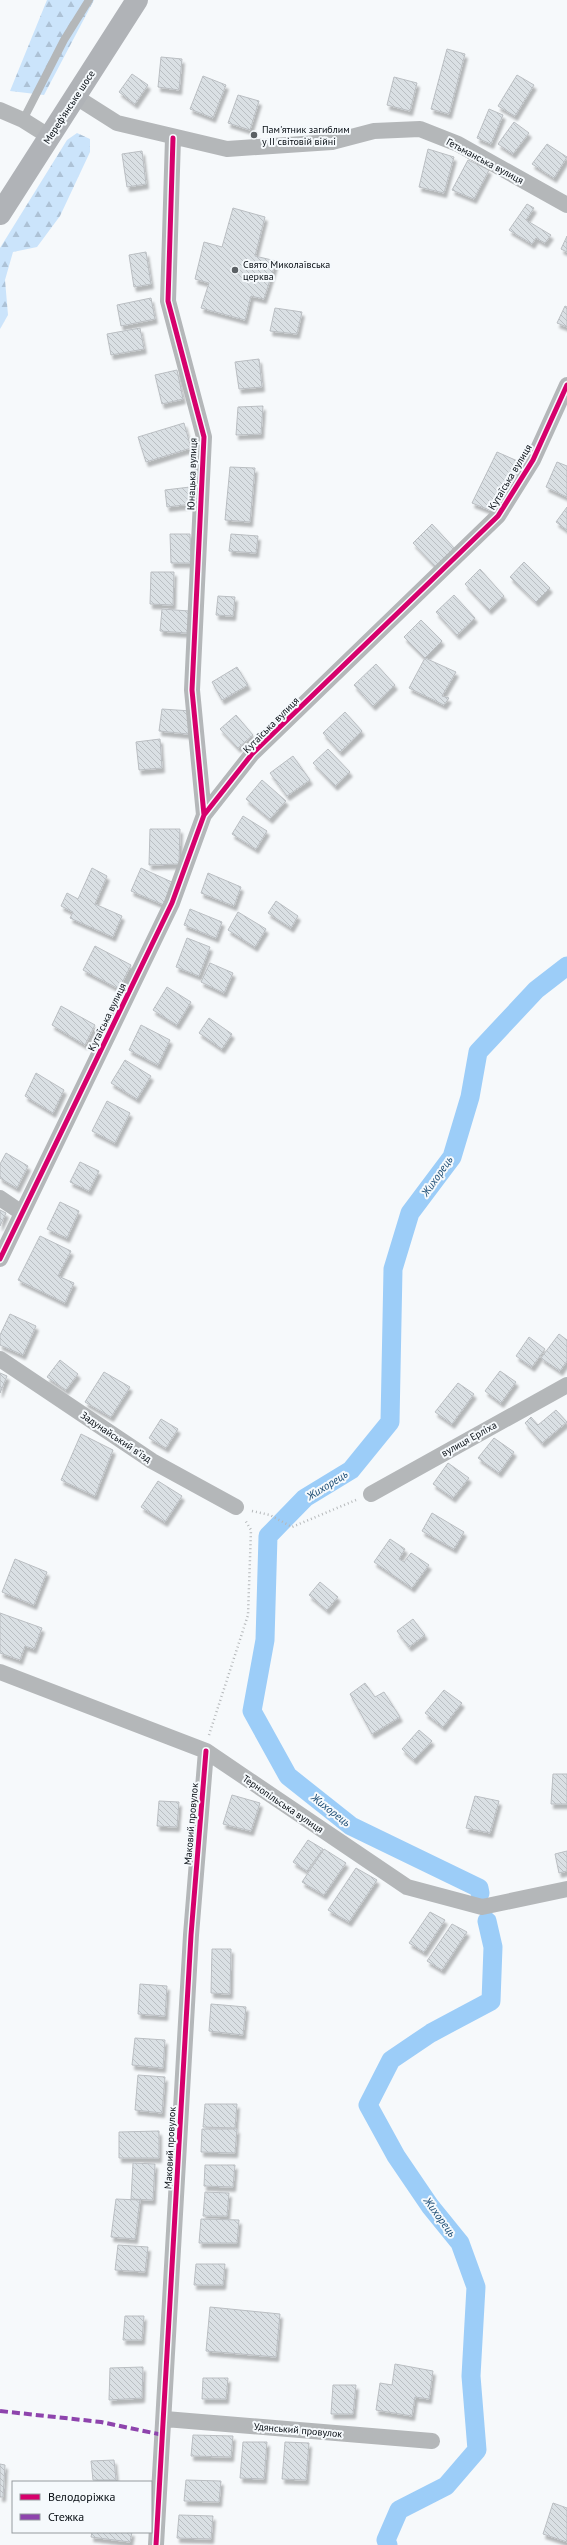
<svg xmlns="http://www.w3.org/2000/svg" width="567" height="2545" viewBox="0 0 567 2545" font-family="'PT Sans',sans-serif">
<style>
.forest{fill:url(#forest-firs)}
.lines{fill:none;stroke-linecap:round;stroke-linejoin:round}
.canal{stroke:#9ccdf8;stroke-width:19}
.building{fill:url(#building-back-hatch);stroke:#babec2;filter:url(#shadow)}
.path{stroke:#b5b8ba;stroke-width:2.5;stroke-dasharray:1 3;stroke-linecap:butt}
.lane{stroke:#b4b7b9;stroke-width:8}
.street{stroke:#b4b7b9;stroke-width:16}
.highway{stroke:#b0b3b7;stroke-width:22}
.quiet{stroke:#8e44ad;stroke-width:4;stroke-dasharray:8 4;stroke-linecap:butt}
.cycleway-casing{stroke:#f5f9fc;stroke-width:8}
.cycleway{stroke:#d6006c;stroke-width:5}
.poi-dot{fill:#5b6064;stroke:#f5f9fc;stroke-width:1.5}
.labels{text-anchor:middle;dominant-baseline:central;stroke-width:4;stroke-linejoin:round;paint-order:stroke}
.street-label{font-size:10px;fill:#070d13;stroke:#f5f9fc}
.poi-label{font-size:10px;fill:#070d13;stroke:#f5f9fc;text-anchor:start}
.water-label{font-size:11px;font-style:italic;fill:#194a72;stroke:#f5f9fc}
</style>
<defs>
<pattern id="forest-firs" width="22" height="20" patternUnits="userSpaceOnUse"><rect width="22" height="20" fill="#cbe4fb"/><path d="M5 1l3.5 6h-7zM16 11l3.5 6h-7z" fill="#adc2d6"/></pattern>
<pattern id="building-back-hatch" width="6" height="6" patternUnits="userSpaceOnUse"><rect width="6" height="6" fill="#dae0e4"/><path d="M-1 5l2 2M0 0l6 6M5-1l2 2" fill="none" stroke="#babfc3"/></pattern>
<filter id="shadow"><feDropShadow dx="2.5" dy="4.5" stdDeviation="1" flood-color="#0004"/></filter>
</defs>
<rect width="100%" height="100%" fill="#f6f9fb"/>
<path class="forest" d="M47,0H94L44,95L10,91Z
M77,133L90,139V152L60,216L37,247L13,252L5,280L8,315L0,329V248L67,140Z"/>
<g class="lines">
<path class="canal" d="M480,1893L479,1888L351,1826L288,1776L252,1711L265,1640L268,1536L305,1498L351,1470L390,1422L393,1269L410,1213L452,1157L470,1097L478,1052L536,990L567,966
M388,2545L386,2540L399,2510L446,2486L477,2450L471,2376L476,2287L460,2243L430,2206L396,2156L368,2105L391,2060L431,2033L491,2001L493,1947L487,1921"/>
</g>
<path class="building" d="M447,49L465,54L449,114L431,109Z
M161,57L182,59L179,90L158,87Z
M132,74L148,85L135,104L119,92Z
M517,75L534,85L515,116L498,106Z
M203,76L226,85L213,118L190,109Z
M394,77L417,83L410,111L387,105Z
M238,95L259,101L250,130L228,123Z
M489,109L503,115L491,144L477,138Z
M514,122L529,133L513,154L498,144Z
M547,144L567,157L554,178L532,164Z
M428,149L454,157L444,193L419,187Z
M142,151L146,184L127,187L122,154Z
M468,160L489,170L474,199L452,190Z
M527,204L534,208L526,220L551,235L545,243L536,238L532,244L509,230Z
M233,208L265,217L255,256L276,261L264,299L251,296L245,320L201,308L209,283L195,279L204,242L222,247Z
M567,236V252L561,249Z
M146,252L151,284L134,287L129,255Z
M151,298L155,319L121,326L117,305Z
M565,306L567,307V327L557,323Z
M275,308L302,312L297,334L270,331Z
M140,328L144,349L111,355L107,334Z
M259,359L262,387L239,389L235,362Z
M177,370L183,399L162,404L155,375Z
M263,406L261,434L236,435L238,407Z
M184,423L191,448L146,462L138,437Z
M497,452L522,463L497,513L472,503Z
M557,462L567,466V497L546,487Z
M230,467L255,468L250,522L225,520Z
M190,487L192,504L167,507L165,490Z
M567,507V530L556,522Z
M432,524L456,550L437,568L413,543Z
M170,534H190L191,563H171Z
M231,534L258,536L256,553L229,551Z
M524,562L550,588L536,602L510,577Z
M480,569L504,596L489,610L465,584Z
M151,572H174L173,605L150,604Z
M454,595L475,618L457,635L436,612Z
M218,596L235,597L233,616L216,615Z
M162,609L189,611L187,633L160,631Z
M421,620L442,641L425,658L404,637Z
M425,658L456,672L442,696L449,698L444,705L409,688Z
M376,664L395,685L373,706L354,685Z
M237,667L248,685L222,700L212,682Z
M162,709L191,711L188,734L159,731Z
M345,712L362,731L340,752L323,733Z
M236,715L253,735L238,748L220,729Z
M160,739L162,768L139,770L136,742Z
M328,749L350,772L335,786L313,763Z
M293,756L310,780L287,796L270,773Z
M262,780L286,801L270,819L246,799Z
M243,816L267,831L256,849L232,834Z
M150,829H180L179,864L149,865Z
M92,868L107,876L95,904L122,916L113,937L70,918L73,912L61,906L67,893L78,899Z
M141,868L174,883L164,905L131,891Z
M208,873L241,887L234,906L201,893Z
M276,901L298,916L291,928L268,913Z
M190,909L222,922L216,938L184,925Z
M238,912L266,929L255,947L228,930Z
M187,938L210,947L199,976L176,967Z
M95,946L131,965L119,989L83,970Z
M210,963L233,973L224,993L201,982Z
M167,987L191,1002L177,1025L153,1010Z
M61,1006L95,1025L85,1045L52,1025Z
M209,1018L232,1034L222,1049L199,1033Z
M141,1025L170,1040L158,1065L129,1050Z
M125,1060L151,1076L137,1099L111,1083Z
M36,1073L64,1090L53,1113L25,1096Z
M107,1101L130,1113L115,1143L92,1131Z
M6,1153L28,1166L17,1188L0,1178V1164Z
M80,1162L99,1171L89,1191L70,1182Z
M60,1202L79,1211L67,1238L47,1229Z
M0,1210L6,1213L0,1226Z
M40,1236L71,1251L58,1276L74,1283L65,1303L18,1280Z
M10,1314L36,1326L23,1355L0,1345V1335Z
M559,1334L567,1340V1361L560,1371L541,1358Z
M529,1337L545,1349L532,1367L516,1356Z
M60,1360L78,1374L66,1390L47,1377Z
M500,1371L516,1382L501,1403L485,1391Z
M104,1372L130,1387L111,1417L85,1402Z
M0,1373L7,1376L0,1393Z
M458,1383L474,1394L452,1424L435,1412Z
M556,1410L567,1422L542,1443L525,1423L531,1417L538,1425Z
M161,1419L178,1429L166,1448L149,1438Z
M81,1434L113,1450L95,1496L61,1480Z
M494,1438L514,1452L499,1473L478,1458Z
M448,1463L469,1478L453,1498L433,1484Z
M158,1481L182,1496L165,1522L141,1507Z
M432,1513L464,1532L454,1549L422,1531Z
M390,1539L405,1549L399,1559L404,1562L411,1553L429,1565L412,1588L374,1562Z
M15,1559L47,1572L34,1605L2,1592Z
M320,1582L338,1597L327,1610L309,1595Z
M0,1613L42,1628L34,1649L25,1646L20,1660L0,1653Z
M413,1619L425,1635L409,1647L397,1631Z
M365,1683L375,1697L384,1692L400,1717L372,1734L350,1694Z
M444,1690L462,1703L443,1727L425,1713Z
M419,1730L432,1741L414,1760L402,1749Z
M553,1774H567V1804H551Z
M232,1795L260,1803L251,1831L223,1824Z
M475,1796L499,1801L490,1833L466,1828Z
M159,1801L179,1802L177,1827L157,1826Z
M308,1840L323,1849L307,1871L293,1862Z
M324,1849L346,1863L324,1895L302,1882Z
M567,1851V1871L559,1873L555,1854Z
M356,1868L377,1880L349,1922L328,1910Z
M430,1912L445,1920L424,1952L409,1943Z
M452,1924L467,1932L442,1970L427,1961Z
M212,1949H231L230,1994L211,1993Z
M140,1984L167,1986L165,2016L138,2014Z
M211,2004L246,2007L243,2035L209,2031Z
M135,2038L165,2040L163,2068L132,2065Z
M138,2075L165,2077L162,2113L135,2110Z
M205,2104H237L235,2128L203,2127Z
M202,2129H237L235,2153L201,2152Z
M159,2131V2158H119V2132Z
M133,2163L155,2164L153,2200L131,2199Z
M205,2165H235L233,2187L204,2186Z
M205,2192L229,2193L227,2216H203Z
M116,2199L140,2200L135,2239L111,2237Z
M201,2219L239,2220L237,2243H199Z
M118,2245L148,2247L145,2272L115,2270Z
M196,2264H225L223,2285H194Z
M210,2307L280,2314L276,2357L206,2351Z
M125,2316H144L142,2340H123Z
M395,2364L433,2371L429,2399L415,2397L412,2416L376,2410L380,2383L392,2385Z
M143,2367L142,2398L109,2400L110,2368Z
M203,2378H228L226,2399H202Z
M333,2385H356L353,2414H331Z
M193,2435L233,2436L231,2457L191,2456Z
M243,2442H267L264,2479L240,2478Z
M285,2442L309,2443L306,2480L282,2479Z
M114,2460L116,2480H93L91,2461Z
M0,2464L5,2465L3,2497H0Z
M186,2480L221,2481L219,2502L184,2501Z
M553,2503L567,2508V2542L543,2534Z
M179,2515L213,2516L211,2539L177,2538Z
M92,2532H132L130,2542L91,2537Z"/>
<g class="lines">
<path class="path" d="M252,1511L270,1515L292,1527L356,1500
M209,1735L248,1615L251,1530L245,1520"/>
<path class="lane" d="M23,120L64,40L89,0"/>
<path class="street" d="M76,97L117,123L227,149L332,142L374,131L420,129L458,144L567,205
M0,110L23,120L50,137
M173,138L168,301L204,437L192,690L204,815
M0,1198L22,1213
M0,1259L172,903L204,815L252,754L498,516L533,460L567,385
M0,1359L152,1461L236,1507
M371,1494L567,1385
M0,1672L206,1751L407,1887L482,1907L567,1889
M165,2419L432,2441
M156,2545L191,1935L206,1751"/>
<path class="highway" d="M0,214L137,0"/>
<path class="quiet" d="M0,2411L101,2422L163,2435"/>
<defs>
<path id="cycleway" d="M173,138L168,301L204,437L192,690L204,815
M0,1259L172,903L204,815L252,754L498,516L533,460L567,385
M156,2545L191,1935L206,1751"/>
</defs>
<use href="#cycleway" class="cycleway-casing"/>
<use href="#cycleway" class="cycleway"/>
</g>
<g class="poi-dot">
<circle cx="254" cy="135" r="4"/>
<circle cx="235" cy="270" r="4"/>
</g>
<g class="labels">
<g class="street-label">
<text transform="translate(69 107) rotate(-57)">Мереф'янське шосе</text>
<text transform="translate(485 161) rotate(28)">Гетьманська вулиця</text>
<text transform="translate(192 474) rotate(-88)">Юнацька вулиця</text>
<text transform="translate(510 477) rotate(-59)">Кутаїська вулиця</text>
<text transform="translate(271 725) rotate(-45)">Кутаїська вулиця</text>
<text transform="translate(107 1017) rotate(-64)">Кутаїська вулиця</text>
<text transform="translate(116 1437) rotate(34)">Задунайський в’їзд</text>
<text transform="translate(469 1439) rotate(-29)">вулиця Ерліха</text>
<text transform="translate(283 1804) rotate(34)">Тернопільська вулиця</text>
<text transform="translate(191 1824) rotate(-85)">Маковий провулок</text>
<text transform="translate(170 2148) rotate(-87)">Маковий провулок</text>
<text transform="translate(298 2430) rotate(5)">Удянський провулок</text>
</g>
<g class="poi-label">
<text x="262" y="129">Пам'ятник загиблим<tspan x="262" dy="12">у II світовій війні</tspan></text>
<text x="243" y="264">Свято Миколаївська<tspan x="243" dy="12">церква</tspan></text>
</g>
<g class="water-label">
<text transform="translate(437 1176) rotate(-55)">Жихорець</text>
<text transform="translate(327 1485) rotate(-32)">Жихорець</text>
<text transform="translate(331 1810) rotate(38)">Жихорець</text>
<text transform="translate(440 2217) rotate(54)">Жихорець</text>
</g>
</g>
<rect x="12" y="2481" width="140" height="52" fill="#f5f9fc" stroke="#969b9f"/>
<rect x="20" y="2494" width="20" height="6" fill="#d6006c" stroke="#969b9f"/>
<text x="48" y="2501" font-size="12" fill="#070d13">Велодоріжка</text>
<rect x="20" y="2514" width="20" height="6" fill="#8e44ad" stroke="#969b9f"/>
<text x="48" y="2521" font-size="12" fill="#070d13">Стежка</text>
</svg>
